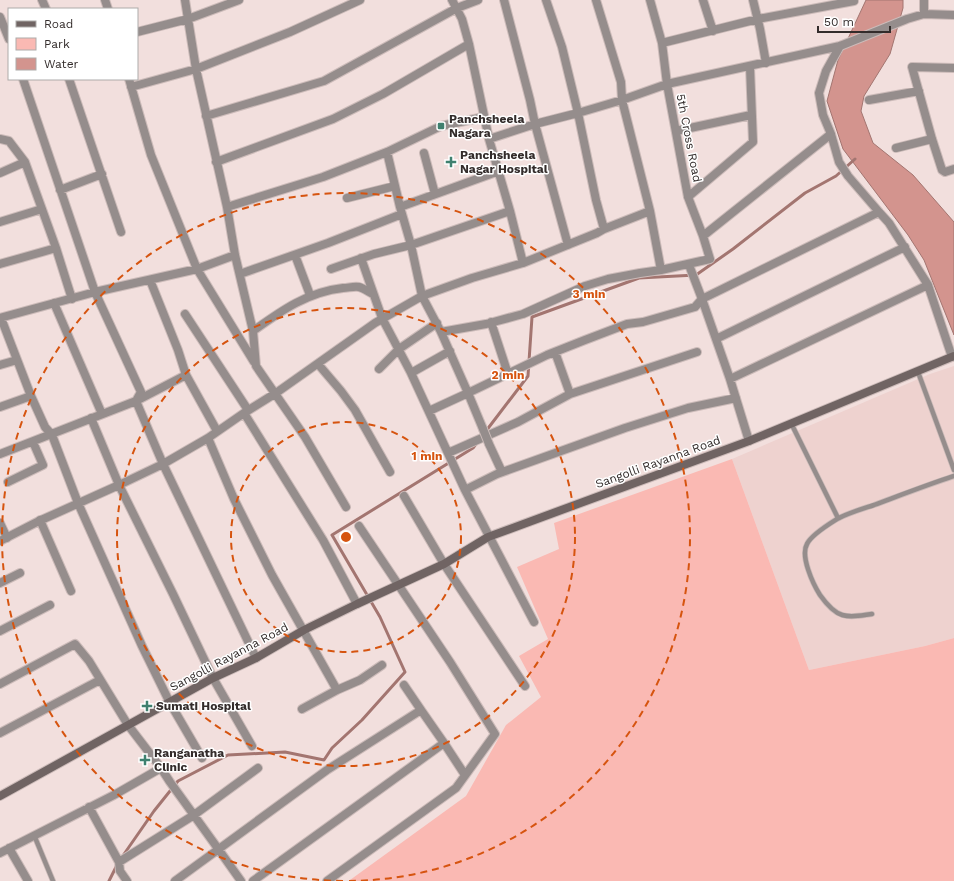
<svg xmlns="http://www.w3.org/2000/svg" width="954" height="881" viewBox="0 0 954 881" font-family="'Work Sans',sans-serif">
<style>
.built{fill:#eed2cf}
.green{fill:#fab9b3}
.water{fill:#d3948e;stroke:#a37570}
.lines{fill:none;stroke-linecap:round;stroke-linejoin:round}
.stream{stroke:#a37570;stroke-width:3}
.lane-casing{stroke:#ccbbb9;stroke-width:6}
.street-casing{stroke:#ccbbb9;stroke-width:10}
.secondary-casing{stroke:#ccbbb9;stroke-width:10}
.lane{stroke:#958d8c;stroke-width:4.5}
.street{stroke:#958d8c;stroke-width:8}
.secondary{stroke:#706463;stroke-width:8}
.street-bridge-casing{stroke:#ccbbb9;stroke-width:10;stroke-linecap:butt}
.street-bridge{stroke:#958d8c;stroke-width:8}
.ring{fill:none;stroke:#d6540f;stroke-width:2;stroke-dasharray:7 5}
.poi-dot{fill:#3f806f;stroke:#fff;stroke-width:1.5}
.labels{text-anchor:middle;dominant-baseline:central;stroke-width:3;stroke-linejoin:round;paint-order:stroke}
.poi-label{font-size:12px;font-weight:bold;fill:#332c2b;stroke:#fff;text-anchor:start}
.street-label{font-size:12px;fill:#332c2b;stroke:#fff}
.centre{fill:#d6540f;stroke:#fff;stroke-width:2}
.ring-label{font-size:12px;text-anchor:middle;font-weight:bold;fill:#d6540f;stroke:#fff;stroke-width:3;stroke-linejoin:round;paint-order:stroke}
</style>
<rect width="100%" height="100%" fill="#f2dfdd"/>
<path class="built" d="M954,366V638L925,646L809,670L732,459L930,374Z"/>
<path class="green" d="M732,459L809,670L925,646L954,638V881H350V880L466,796L506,725L541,697L519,656L548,639L517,567L559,549L554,523Z"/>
<path class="water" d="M866,0H903V8L890,54L864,96L861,111L873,143L913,175L954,222V335L924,260L908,235L843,149L827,101L838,60Z"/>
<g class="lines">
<path class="stream" d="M486,431L528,376L532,317L639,278L696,275L733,249L805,193L836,176L855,159
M122,857L154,811L178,781L228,755L285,752L324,760L332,748L362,720L405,672L380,617L332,535L473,448L476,444
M109,881L117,865"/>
<defs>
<path id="lane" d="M918,372L954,470
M791,423L838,518
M872,614C845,618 837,619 820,595C813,584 800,556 807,544C811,535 829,524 837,519C848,513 862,509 874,505C901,495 927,485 954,476
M34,835L53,881"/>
<path id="street" d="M42,0L46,9
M105,0L108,9
M185,0L196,69L227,207L235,255L253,331L256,366L305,437L346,507
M452,0L462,19L469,44L489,139L510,211L523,263
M504,0L530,100L535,124L568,245
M596,0L621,82L622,100L650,211L604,229
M650,0L662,43L667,84L688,197L703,236L710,259L661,270
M703,0L713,31
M753,0L760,29L766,63
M924,0V14
M0,17L9,39
M137,32L188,19L239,0
M662,43L758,19L854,1
M840,46L826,71L819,93L823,115L831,134L839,162L848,176L879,212
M954,68L912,67L932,139L942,170L945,172L954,169
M23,79L95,292L141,392L136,401L163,464L256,658
M69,79L121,232
M129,79L151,155L197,269L254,362
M131,87L196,69L290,32L360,0
M869,100L919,91
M206,116L324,81L457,8L478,0
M676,131L751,115
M0,139L9,141L25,162L56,248L72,299
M489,139L535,124L578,113L622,100L667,84L840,46L907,19L924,14L954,15
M896,148L932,139
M387,152L400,207L411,245L422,296L441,332L468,393L547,355L585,340L627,324L643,322L695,307L702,299L689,265
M424,153L435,194
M216,162L333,119L383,94L469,44
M0,173L25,162
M60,190L102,174
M688,197L753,142L750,67
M347,198L395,186
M227,207L323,177L387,152L441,126L484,117
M400,207L499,171
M0,222L42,209
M703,236L831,134
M295,255L310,295
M361,258L382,318L411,373L465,490L534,622
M0,264L56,248
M331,269L374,254L411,245L510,211
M240,274L328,243L402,214
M150,280L178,350L186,375L217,431
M928,285L952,357
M54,303L102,414
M185,314L248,410
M0,318L95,292L197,269L235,255
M1,318L31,396L45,427L52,435L78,503L142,646L170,703L202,758
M491,322L508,374
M253,331C281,311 307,292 343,288C348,288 354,286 359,287C363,288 369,292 373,294
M441,332L486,324L523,314L585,286L608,279L640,273L661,270L650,211
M716,339L905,247
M555,352L570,394
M318,364L341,391L355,410L390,472
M0,365L17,360
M379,369L399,349L437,323
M411,373L450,351
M730,379L928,285L889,223L879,212L702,299L730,379L749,441
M0,407L31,396
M429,411L468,393L483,429
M244,413L323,540L357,604
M91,418L119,485L173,594L213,678L252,746
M208,438L234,499L272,575L337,690L360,680L382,665
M489,444L502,472
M448,453L518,422L570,394L697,352
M0,454L136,401L186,375
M8,482L43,465L33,442
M465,490L497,474L625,428L688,408L736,398
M404,496L444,564L525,686
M40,520L71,591
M0,523L7,538
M0,541L39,521L119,485L163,464L208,438L244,413L276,393L375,323L422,296L472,278L523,263L597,233L604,229L596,200L578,113L562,47L546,0
M0,583L20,573
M0,631L50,605
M0,684L75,644L89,661L128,725L161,768L170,782L219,850L241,881
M302,709L337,690
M0,733L100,680
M444,743L465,775
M89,807L119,862L120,871L127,881
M9,848L28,881
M0,853L114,795L161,768
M119,862L194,815L258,768
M175,881L327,770L421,710L404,685
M253,881L444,743L421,710
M327,881L456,788L495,734L450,662L359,526"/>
<path id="secondary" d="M0,796L213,678L256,658L304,630L357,604L444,564L488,537L749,441L954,356"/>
</defs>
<use href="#lane" class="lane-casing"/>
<use href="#street" class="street-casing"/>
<use href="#secondary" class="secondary-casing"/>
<use href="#lane" class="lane"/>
<use href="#street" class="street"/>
<use href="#secondary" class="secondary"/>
<defs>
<path id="street-bridge" d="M483,429L489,444"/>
</defs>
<use href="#street-bridge" class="street-bridge-casing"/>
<use href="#street-bridge" class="street-bridge"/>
</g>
<g class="ring">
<circle cx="346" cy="537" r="115"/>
<circle cx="346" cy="537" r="229"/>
<path d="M343 881A344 344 0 1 1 349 881"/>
</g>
<g class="poi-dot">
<rect x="437" y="122" width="8" height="8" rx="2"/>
<path d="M449 156h4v4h4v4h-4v4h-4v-4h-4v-4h4z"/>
<path d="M145 700h4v4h4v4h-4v4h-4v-4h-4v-4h4z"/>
<path d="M143 754h4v4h4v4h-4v4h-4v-4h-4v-4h4z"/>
</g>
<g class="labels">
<g class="poi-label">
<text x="449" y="119">Panchsheela<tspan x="449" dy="14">Nagara</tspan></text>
<text x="460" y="155">Panchsheela<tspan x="460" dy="14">Nagar Hospital</tspan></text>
<text x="156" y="706">Sumati Hospital</text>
<text x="154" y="753">Ranganatha<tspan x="154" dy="14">Clinic</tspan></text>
</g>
<g class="street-label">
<text transform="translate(689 138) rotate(79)">5th Cross Road</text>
<text transform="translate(658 462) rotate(-20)">Sangolli Rayanna Road</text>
<text transform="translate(229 657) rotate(-28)">Sangolli Rayanna Road</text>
</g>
</g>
<circle cx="346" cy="537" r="6" class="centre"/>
<g class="ring-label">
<text x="589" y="298">3 min</text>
<text x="508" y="379">2 min</text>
<text x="427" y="460">1 min</text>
</g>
<rect x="8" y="8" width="130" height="72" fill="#ffffff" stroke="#adabaa"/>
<rect x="16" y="21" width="20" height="6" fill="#706463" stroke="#adabaa"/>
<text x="44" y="28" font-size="12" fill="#332c2b">Road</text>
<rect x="16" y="38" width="20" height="12" fill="#fab9b3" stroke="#adabaa"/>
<text x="44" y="48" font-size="12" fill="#332c2b">Park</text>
<rect x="16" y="58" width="20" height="12" fill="#d3948e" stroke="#adabaa"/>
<text x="44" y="68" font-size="12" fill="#332c2b">Water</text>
<path d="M818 26v6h72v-6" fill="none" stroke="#332c2b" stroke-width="2"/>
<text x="824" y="26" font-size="12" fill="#332c2b" stroke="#ffffff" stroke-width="3" paint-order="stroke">50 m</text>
</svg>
